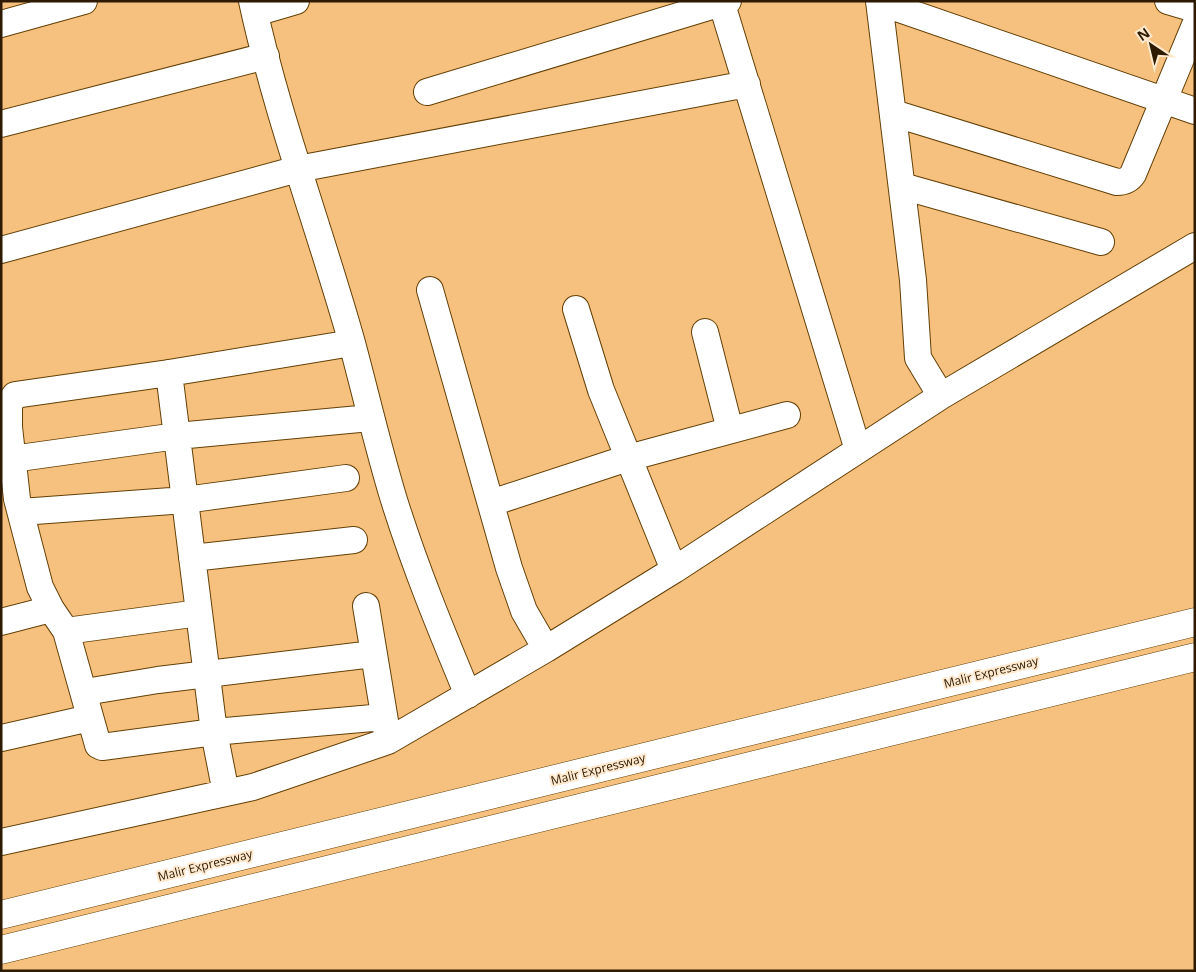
<svg xmlns="http://www.w3.org/2000/svg" width="1196" height="972" viewBox="0 0 1196 972" font-family="'Open Sans',sans-serif">
<style>
.lines{fill:none;stroke-linecap:round;stroke-linejoin:round}
.minor-casing{stroke:#644007;stroke-width:28}
.motorway-casing{stroke:#644007;stroke-width:29}
.minor{stroke:#fff;stroke-width:26}
.motorway{stroke:#fff;stroke-width:28}
.labels{text-anchor:middle;dominant-baseline:central;stroke-width:4;stroke-linejoin:round;paint-order:stroke}
.street-label{font-size:12px;fill:#2e1a00;stroke:#fee9cf}
</style>
<rect width="100%" height="100%" fill="#f6c17e"/>
<g class="lines">
<defs>
<path id="minor" d="M252,1C277,117 320,229 352,343C366,395 378,448 394,500C415,567 441,630 468,695
M721,1L858,450
M879,1L913,280L918,358L941,396
M1168,1L1195,9
M879,2L1195,111
M255,13L296,1
M1,24L84,1
M427,92L728,1
M893,113L1117,182C1125,182 1129,180 1133,174L1195,25
M1,124L266,56
M902,186L1101,242
M1,250L298,169L747,84
M430,290L509,568L524,611L546,649
M576,309L601,390L674,570
M705,332L730,430
M352,343L169,373L15,395L9,404V427L17,499L40,587L51,609L66,631L98,745L102,747L214,732L384,717
M169,373L214,732L226,793
M12,459L177,436L370,418
M491,503L628,458L787,415
M21,512L185,500L346,478
M192,558L354,540
M366,606L387,733
M1,622L51,609
M66,631L199,613
M85,692L158,680L373,654
M1,738L90,718
M1,842L253,787L388,741L546,649L674,570L941,396L1195,246"/>
<path id="motorway" d="M1,915L1195,622
M1,950L1195,657"/>
</defs>
<use href="#minor" class="minor-casing"/>
<use href="#motorway" class="motorway-casing"/>
<use href="#minor" class="minor"/>
<use href="#motorway" class="motorway"/>
</g>
<g class="labels">
<g class="street-label">
<text transform="translate(991 672) rotate(-14)">Malir Expressway</text>
<text transform="translate(598 769) rotate(-14)">Malir Expressway</text>
<text transform="translate(205 865) rotate(-14)">Malir Expressway</text>
</g>
</g>
<rect width="1196" height="972" fill="none" stroke="#2e1a00" stroke-width="5"/>
<g transform="translate(1151 45) rotate(325)" stroke="#fee9cf" stroke-width="4" paint-order="stroke">
<path d="M0-4L9 19L0 12L-9 19Z" fill="#2e1a00"/>
<text y="-8" font-size="14" font-weight="bold" text-anchor="middle" fill="#2e1a00">N</text>
</g>
</svg>
